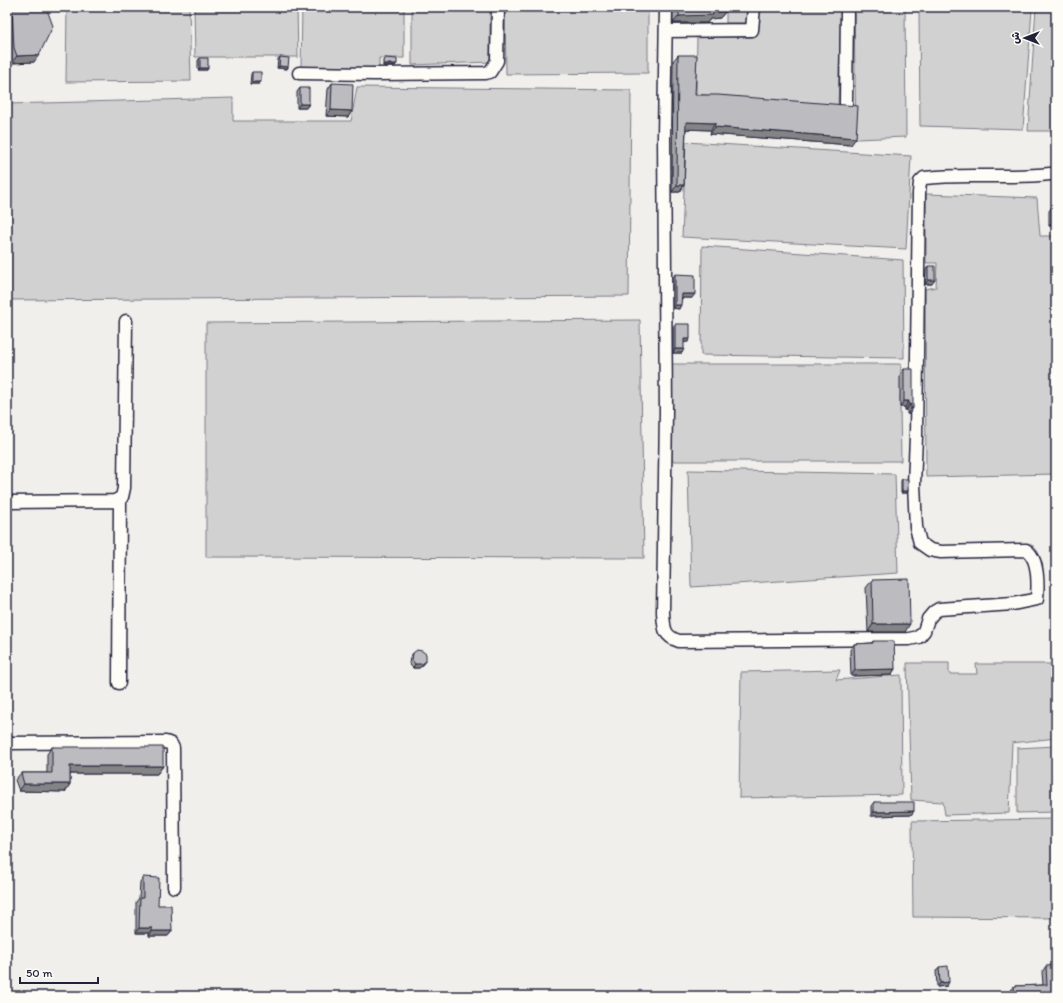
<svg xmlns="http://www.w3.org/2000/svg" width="1063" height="1003" viewBox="0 0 1063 1003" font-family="Itim,'Playpen Sans Arabic',sans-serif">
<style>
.green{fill:#d2d1d1;stroke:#7a7a86}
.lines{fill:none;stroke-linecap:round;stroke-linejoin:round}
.minor-casing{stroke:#22223b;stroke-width:15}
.minor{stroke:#fdfcf7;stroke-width:12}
.wall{fill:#a2a2a5;stroke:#22223b}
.shaded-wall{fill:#848486;stroke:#22223b}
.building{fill:#bcbcc0;stroke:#22223b}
</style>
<rect width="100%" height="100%" fill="#f0efec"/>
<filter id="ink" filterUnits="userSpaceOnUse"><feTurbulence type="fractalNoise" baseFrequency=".025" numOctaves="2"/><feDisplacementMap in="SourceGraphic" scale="8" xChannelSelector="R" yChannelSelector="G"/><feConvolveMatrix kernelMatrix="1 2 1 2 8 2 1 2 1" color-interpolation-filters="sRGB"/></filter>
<g filter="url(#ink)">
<path class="green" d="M67,7H189L191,81L66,82Z
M194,7H297L298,57H195Z
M302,7H404V58H379V70L301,69Z
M412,7H490V62L412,65Z
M505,7H648V73L506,74Z
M726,7H749L748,23H726Z
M759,7H841L838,107L696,94L697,37H753Z
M854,7H905L906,137L856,139Z
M919,7H1009L1010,9L1032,10L1023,129L920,126Z
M1036,7H1056V131H1028Z
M357,87L631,90L629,296L7,300V104L233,98V121H351Z
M686,142L911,156L906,249L682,237Z
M926,194L1037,198L1040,236H1056V474L926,477L925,289L936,287L937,263H926Z
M702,246L903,260L904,358L701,355Z
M640,320L644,558L206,557V323Z
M672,364H901L900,407L901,461H672Z
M688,470L895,474L898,573L691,587Z
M907,663H949V674H977L976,664H1056V738L1012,743L1009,813L945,815L943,802L911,800Z
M840,670L836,680L901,675L902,795L739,798L741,672Z
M1056,746V812L1017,813V748Z
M1056,819V918L913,917L912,821Z"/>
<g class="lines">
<defs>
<path id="minor" d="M666,7L664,137L666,411L663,612C664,627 663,636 679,641L909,639L919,637L924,631L928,619L934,612L939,609L1013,604L1037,599C1038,585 1039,558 1026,550L941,552L930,550L920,543L916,527L914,484L916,437L919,193L920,182L924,178C966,173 1008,179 1050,174
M666,31L752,30L754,7
M299,73L375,74L485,73L490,72L497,61L498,7
M846,103L847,7
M7,502L115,501L122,497L124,488L126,321
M119,683L120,499
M7,743L166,742L171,744L173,748L174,887"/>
</defs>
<use href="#minor" class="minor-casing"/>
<use href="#minor" class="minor"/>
</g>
<path class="wall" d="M7,7H46L34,62L11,63L9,56L7,23Z
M673,7H726V11L720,18L710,19L707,23H673Z
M678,55L695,95L851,145L710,134L711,130L686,129L684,185L680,192H672L673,61Z
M280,57L288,67L287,69L277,68L278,59Z
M200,58L208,68L207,70H198V60Z
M385,58L395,66H383V60Z
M252,72L261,82L259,84H250L251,74Z
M332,83L352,111L348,117L326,116L328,89Z
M300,88L309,104L306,108H297V92Z
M1052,207H1056V226H1049V211Z
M928,266L932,284H925L926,270Z
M675,274L692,298H682L679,309L673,308V278Z
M675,324L690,339L688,342H684L682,353H673V327Z
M904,369L913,408L909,414H907V410H905V407H900V375Z
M902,479L908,491L907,493H901V481Z
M872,580L905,632H868L866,588Z
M873,641L895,669L891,675L851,676L850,650L854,644L871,643Z
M413,653L426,661L423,665L419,668H413L409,664L410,657Z
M52,747L163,766L157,774H70V784L65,792L19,791L15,780L21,773H47V754Z
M874,802L914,811L911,815L871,816V806Z
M143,877L172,931L168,936H149V933H136V902L139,898L140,882Z
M1046,966L1056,996H1010V992L1014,986L1043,985L1042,972Z
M939,967L947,986L937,987L936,971Z"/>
<path class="shaded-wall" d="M713,11H726L720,18L710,19L707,23H673L679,16Z
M39,55L34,62L11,63L17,56Z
M384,64H397L395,66H383Z
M279,66L288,67L287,69L277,68Z
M200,68H208L207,70H198Z
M252,82H261L259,84H250Z
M300,104H309L306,108H297Z
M331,110L352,111L348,117L326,116Z
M686,122L715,123L711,130L681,129Z
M715,127L856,138L851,145L710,134Z
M677,185H684L680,192H672Z
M1052,222H1056V226H1049Z
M928,280H935L932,284H925Z
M682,294H695L692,298H679Z
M675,305H681L679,309L673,308Z
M684,339H690L688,342H682Z
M675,349H684L682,353H673Z
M904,401H909L905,407H900Z
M909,404H911L907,410H905Z
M911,408H913L909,414H907Z
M902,491H908L907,493H901Z
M873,624H910L905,632H868Z
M426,661L423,665L419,668H413L415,664Z
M895,669L891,675L851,676L855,670Z
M70,766H163L157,774H65Z
M24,784H70L65,792L19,791Z
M914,811L911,815L871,816L874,812Z
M139,928H152L149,933H136Z
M152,931H172L168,936H149Z
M949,982L947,986L937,987L940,983Z"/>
<path class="building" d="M12,7H46L53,26L39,55L17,56L14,48Z
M679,7H726V11H713V15L679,16Z
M678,55H697L695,95H718L858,106L856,138L715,127V123L686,122L684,185H677Z
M280,57L289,58L288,67L279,66Z
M200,58H208V68H200Z
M385,58L397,59V64H384Z
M252,72H261V82H252Z
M332,83L353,84L352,111L331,110Z
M300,88H309V104H300Z
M1052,207H1056V222H1052Z
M928,266H935V280H928Z
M675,274L695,275V294H682L681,305H675Z
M675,324H690V339H684V349H675Z
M904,369H913V408H911V404H909V401H904Z
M902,479H908V491H902Z
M909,579L910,624H873L872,580Z
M873,641H894L895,669L855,670L854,644L873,643Z
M417,650L422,651L426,654V661L422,664H415L412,660L413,653Z
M52,747H163V766H70V784H24L21,773H52Z
M874,802H914V811L874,812Z
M143,877L159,878L158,905H171L172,931H152V928H139L140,898H143Z
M1056,965V996H1015L1014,986L1047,985L1046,966Z
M948,966L949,982L940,983L939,967Z"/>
</g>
<rect width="1063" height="1003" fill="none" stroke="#fdfcf7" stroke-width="24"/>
<rect x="12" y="12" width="1039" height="979" fill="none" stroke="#22223b" stroke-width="1.5" filter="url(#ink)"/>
<g transform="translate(1025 38) rotate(270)" stroke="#fdfcf7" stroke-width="3" paint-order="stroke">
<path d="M0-3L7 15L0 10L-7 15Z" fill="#22223b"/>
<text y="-6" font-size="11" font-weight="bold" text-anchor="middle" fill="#22223b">ش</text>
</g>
<path d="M20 977v6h78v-6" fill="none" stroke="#22223b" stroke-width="2"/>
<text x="26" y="977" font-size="12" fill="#22223b" stroke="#fdfcf7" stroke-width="3" paint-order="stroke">50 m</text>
</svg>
